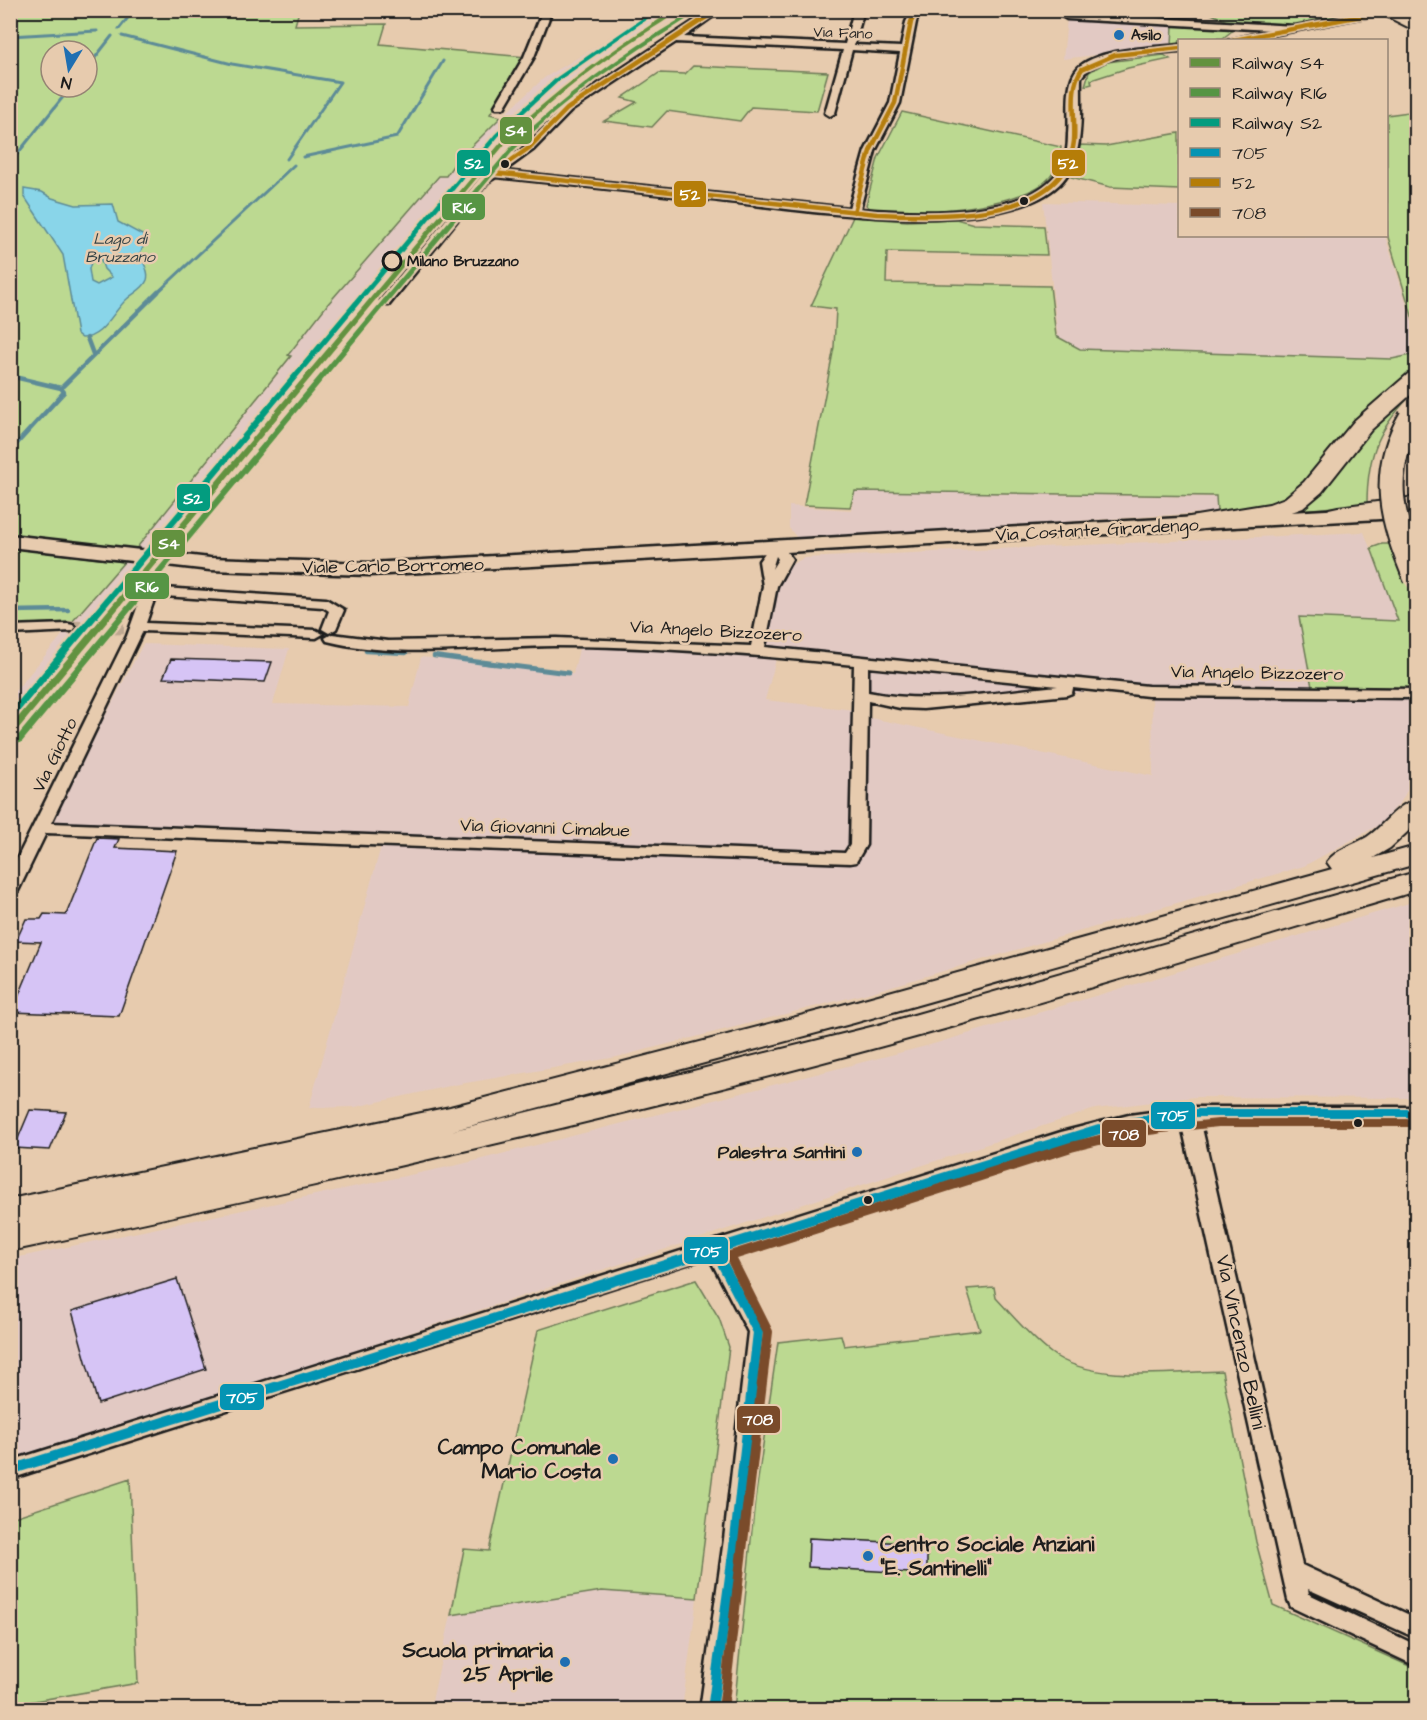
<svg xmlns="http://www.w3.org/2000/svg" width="1427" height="1720" viewBox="0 0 1427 1720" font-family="'Architects Daughter',sans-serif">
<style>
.built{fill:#e2c9c3}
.green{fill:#bcd991;stroke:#6c7a56;stroke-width:1.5;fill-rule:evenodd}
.water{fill:#89d5e9;stroke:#5d8b97;stroke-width:1.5;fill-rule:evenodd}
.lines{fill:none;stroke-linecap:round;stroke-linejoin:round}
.stream-far2{stroke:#5d8b97;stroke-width:3}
.stream-far1{stroke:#5d8b97;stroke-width:4.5}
.stream{stroke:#5d8b97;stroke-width:5}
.building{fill:#d6c4f5;stroke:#1c1c1c;stroke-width:1.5}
.street-tunnel{stroke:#bea891;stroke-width:14;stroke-dasharray:14 7;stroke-linecap:butt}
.highway-tunnel{stroke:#bea891;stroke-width:19;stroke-dasharray:19 10;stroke-linecap:butt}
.street-casing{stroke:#1c1c1c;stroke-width:5}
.secondary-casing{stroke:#1c1c1c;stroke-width:5}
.highway-casing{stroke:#1c1c1c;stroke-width:4}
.street{fill:#e7cbae;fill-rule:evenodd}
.secondary{fill:#e7cbae;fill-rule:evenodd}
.highway{fill:#e7cbae;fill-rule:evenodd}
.highway-bridge-casing{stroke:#1c1c1c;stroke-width:28;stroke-linecap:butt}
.highway-bridge{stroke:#e7cbae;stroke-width:24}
.bus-1-far1-casing{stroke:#e7cbae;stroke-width:12}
.bus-1-casing{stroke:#e7cbae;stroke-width:14}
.bus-2-casing{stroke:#e7cbae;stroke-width:8}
.bus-3-far1-casing{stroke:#e7cbae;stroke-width:12}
.bus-3-casing{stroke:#e7cbae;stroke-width:14}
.bus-1-far1{stroke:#0494b3;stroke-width:8}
.bus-1{stroke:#0494b3;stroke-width:10}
.bus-2{stroke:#b57d08;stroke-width:4.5}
.bus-3-far1{stroke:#7a4b2a;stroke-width:8}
.bus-3{stroke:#7a4b2a;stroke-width:10}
.rail-1-casing{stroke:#e7cbae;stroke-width:5}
.rail-2-casing{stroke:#e7cbae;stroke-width:5}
.rail-3-casing{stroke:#e7cbae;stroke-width:5}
.rail-1{fill:#63923f;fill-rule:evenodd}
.rail-2{fill:#569544;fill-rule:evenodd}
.rail-3{fill:#039c7f;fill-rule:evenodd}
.poi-dot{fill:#1f6fb2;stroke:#e7cbae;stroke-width:2}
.bus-dot{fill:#1c1c1c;stroke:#e7cbae;stroke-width:2}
.stop-dot{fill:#e7cbae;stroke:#1c1c1c;stroke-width:3}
.labels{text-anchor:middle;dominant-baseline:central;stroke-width:5;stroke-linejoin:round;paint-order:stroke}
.far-street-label{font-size:15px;fill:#1c1c1c;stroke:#e7cbae}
.far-poi-label{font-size:15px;font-weight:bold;fill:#1c1c1c;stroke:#e7cbae;text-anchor:start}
.far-stop-label{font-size:15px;font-weight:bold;fill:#1c1c1c;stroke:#e7cbae;text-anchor:start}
.far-water-label{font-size:16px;font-style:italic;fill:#324145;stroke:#e7cbae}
.street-label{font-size:18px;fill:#1c1c1c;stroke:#e7cbae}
.poi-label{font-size:18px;font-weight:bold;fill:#1c1c1c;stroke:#e7cbae;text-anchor:end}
.near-street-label{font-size:21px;fill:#1c1c1c;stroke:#e7cbae}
.near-poi-label{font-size:21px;font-weight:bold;fill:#1c1c1c;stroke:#e7cbae;text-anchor:end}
.line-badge{stroke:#e7cbae;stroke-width:2}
.badge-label{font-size:16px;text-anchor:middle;font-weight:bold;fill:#fff}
</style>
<rect width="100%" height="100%" fill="#e7cbae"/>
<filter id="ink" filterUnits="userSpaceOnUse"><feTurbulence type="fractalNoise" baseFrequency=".0167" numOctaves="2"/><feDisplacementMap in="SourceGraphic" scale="12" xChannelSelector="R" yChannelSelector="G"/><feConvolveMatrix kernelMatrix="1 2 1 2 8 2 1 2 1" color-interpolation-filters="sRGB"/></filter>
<g filter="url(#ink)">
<path class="built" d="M1187,10L1197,15L1192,19L1071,11Z
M656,11H687L590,69L537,115L479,178L11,744V696L182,493L291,357L287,356L326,306L439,176H446L469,147L544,78Z
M1067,19L1173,25L1172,45L1063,59Z
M1043,202L1179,206L1180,236H1385L1416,333V359L1059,349Z
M855,491L1216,497L1217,512L798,539L789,528V506L851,510Z
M1364,532L1398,621L1299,618L1313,689L1101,690L925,708L897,707L866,699V659L763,648L774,586L786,567L804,558Z
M143,644L289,649L273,704L409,707L421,657L573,674L580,645L777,656L765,700L855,710L853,843L846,855L48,825Z
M1152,695L1416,698V773L1401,802L1379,825L1304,866L868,993L617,1057L454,1085L355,1107L309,1108L381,846L852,859L866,717L1153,776Z
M1416,901V1098L1194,1097L1095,1109L11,1463L10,1259L462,1164L930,1045Z
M602,1591L697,1598L682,1709L430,1710L451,1615Z"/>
<path class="green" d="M11,11H299L295,25L386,24L380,44L526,57L490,114L501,117L454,164L446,176H439L327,305L288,355L291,356L135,550L11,534ZM51,51H87V87H51Z
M1205,11H1362L1296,25L1227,21Z
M1173,25L1226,28L1232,31L1223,38L1180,40L1179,44L1172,45Z
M1164,55L1170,59L1128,68L1091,80L1092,84L1085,86L1089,72L1107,62Z
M693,66L828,72L817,111L751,107L740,121L667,111L652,127L604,121L637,102L622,98L659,73L685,74Z
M1416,111V329L1387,234V115Z
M902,112L1061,147C1060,160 1057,171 1047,180C1021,207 905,218 870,208L866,205L878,158Z
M1179,133V190L1110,187L1071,177L1080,145L1106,146Z
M853,217L907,221L956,219L974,224L1044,226L1047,255L887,252L886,283L1050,286L1056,336L1080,349L1392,359L1416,354V367L1297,491C1271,506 1246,511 1217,512L1216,496L855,491L850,507L804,505L834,347L836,309L811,306Z
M1416,386V390C1380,426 1367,452 1367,504L1279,512L1349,450L1401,397Z
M1382,544H1416V688L1312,687L1299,617L1398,621L1371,548Z
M11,548L124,562L72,622L11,625Z
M696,1280L719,1318L729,1347L697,1598L602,1591L451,1615L464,1549L489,1551L538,1330Z
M994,1287L996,1298C1013,1316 1031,1338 1051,1353C1092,1384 1173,1372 1222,1371L1256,1542L1273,1605L1416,1669V1709L734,1710L755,1500L778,1342L841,1335L844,1346L980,1330L967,1289Z
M130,1479L138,1683L11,1705V1518Z"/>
<path class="water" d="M24,189L42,192L52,198L76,205L113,204L118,222L148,238L140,253C142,262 150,271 147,280C143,290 134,292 127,299C113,311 103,338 82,338L77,334L63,255L24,196ZM93,256L100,257L104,269L112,277L97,285L91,282L89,269Z"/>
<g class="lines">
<path class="stream-far2" d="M119,29L134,10
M10,36L97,31
M122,36L232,64L340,82L287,159
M87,68L112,36
M303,157L397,137L443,61
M10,163L71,87
M156,294L294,165"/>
<path class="stream-far1" d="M87,338L93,354
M10,376L61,388L64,392L10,451
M61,388L158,292
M10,611L68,610
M366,651L406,653
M434,656L494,664"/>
<path class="stream" d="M482,662L568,673"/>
</g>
<path class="building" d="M171,659L272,662L265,682L163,678Z
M97,838L119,839L115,848L177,851L119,1016L12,1012L41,942L16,941L26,919H41L44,914L66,915Z
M30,1110L66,1112L50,1150L14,1148Z
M177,1279L206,1369L98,1404L72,1311Z
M809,1538L927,1544V1574L808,1567Z"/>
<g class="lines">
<path class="street-tunnel" d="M68,628L145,627"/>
<path class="highway-tunnel" d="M1402,10L1410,14"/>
<defs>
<path id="street" d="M543,10H552L534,57L504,108H496L495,106L524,57Z
M711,10H722L684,37L845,44L854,10H864L854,45L901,47L906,22L912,10H921L916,22L900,103L875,151L860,209C913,213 1033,221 1062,166C1067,157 1068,144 1068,134C1070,116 1064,82 1078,68C1098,48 1152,48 1180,45V51C1150,54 1101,52 1081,77C1080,113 1087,163 1055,188C988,242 795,209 712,200C640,192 568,184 496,177L488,182L389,305H381V299L480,178L525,146L563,107ZM676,42L843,50L825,113L830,116L835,113L852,50L900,53L890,103L865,151L849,208L504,171L533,150L571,111Z
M1378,10H1400L1247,40H1229L1271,30L1067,19L1062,16L1067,13L1295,26Z
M777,544L782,545L792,559L777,586L765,647L1148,686L1416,689V698L1148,696L1073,688L1072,693L1067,695L923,709L900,708L868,701L866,845L856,862L850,863L46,833L18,891L10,896V873L127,636L141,597L163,588L326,599L344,610L336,629L329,633L322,629L329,611L323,607L164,596L154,600L146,623L316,630L323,634L316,638L143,631L51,823L845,853L850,845L854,665C754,655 653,646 554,646C481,647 398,659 327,641L325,638L332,634L388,641L556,638L751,646L763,586L759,561L767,550ZM776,556L778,559L772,569ZM868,667L1058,686C995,692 931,705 868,692Z
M68,624L73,625L75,628L73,631L10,634V626Z
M1189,1107H1416V1119H1200L1302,1565L1416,1618V1638L1308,1589L1309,1594L1416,1645V1666L1291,1607L1288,1600L1181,1121L1129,1129L1070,1143L726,1252L768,1332L746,1539L724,1710H700L724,1539L748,1332L709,1257L10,1479V1461L1061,1132L1129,1115Z"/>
<path id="secondary" d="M1416,505V517L370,575L210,570L10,547V535L210,558L370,563Z"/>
<path id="highway" d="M1374,10H1397L1416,20V31Z
M1416,372V390L1371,430L1322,492L1303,508L1275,518L1190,531L1181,529L1178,524L1181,519L1190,517L1269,504L1285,498L1304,482L1355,420L1408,374Z
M1416,497V511L1338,521L1329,519L1326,514L1329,509L1338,507Z
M1416,800V824L1390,848L1373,858L1416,846V864L854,1023L451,1131L875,1026L1416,872V891C1195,957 974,1024 750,1081C505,1144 258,1199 10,1251V1225L447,1131L10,1225V1199L450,1107L842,1005L1332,869L1327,862C1336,849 1354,845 1367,837C1384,826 1395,805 1416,800Z"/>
</defs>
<use href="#street" class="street-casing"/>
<use href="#secondary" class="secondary-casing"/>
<use href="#highway" class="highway-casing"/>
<use href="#street" class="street"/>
<use href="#secondary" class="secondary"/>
<use href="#highway" class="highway"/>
<defs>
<path id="highway-bridge" d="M1411,418C1378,474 1392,521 1416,578"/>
</defs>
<use href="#highway-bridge" class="highway-bridge-casing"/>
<use href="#highway-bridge" class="highway-bridge"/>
<defs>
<path id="bus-1-far1" d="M1093,1131L1129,1122L1189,1113H1416"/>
<path id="bus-1" d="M10,1470L1099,1129
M712,1710L735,1539L758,1332L715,1250"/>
<path id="bus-2" d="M1234,40L1393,10
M493,173L877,214C937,216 1065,224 1074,141C1076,119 1068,87 1082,69L1115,55L1180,48
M493,173L529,148L567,109L717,10
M854,212L870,151L895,103L911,22L917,10"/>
<path id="bus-3-far1" d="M1143,1131L1218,1123H1416"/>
<path id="bus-3" d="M723,1710L768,1332L730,1256L1071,1147L1131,1132L1157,1129"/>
</defs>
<use href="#bus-1-far1" class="bus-1-far1-casing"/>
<use href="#bus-1" class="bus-1-casing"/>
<use href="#bus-2" class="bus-2-casing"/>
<use href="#bus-3-far1" class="bus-3-far1-casing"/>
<use href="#bus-3" class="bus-3-casing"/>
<use href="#bus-1-far1" class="bus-1-far1"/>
<use href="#bus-1" class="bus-1"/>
<use href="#bus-2" class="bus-2"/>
<use href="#bus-3-far1" class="bus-3-far1"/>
<use href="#bus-3" class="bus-3"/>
<defs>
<path id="rail-1" d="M674,10H680C657,27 633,40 610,57C573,83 539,112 506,143L13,735H10V727L502,141C554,91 612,49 674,10Z"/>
<path id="rail-2" d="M682,18L687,19L640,49L595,80L554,113L514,150L21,743H15L14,741L15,739L510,148C562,97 620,55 682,18Z"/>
<path id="rail-3" d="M654,10H660L561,79L499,136L13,719H10V711L495,134L557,77Z"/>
</defs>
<use href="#rail-1" class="rail-1-casing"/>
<use href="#rail-2" class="rail-2-casing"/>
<use href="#rail-3" class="rail-3-casing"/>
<use href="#rail-1" class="rail-1"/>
<use href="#rail-2" class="rail-2"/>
<use href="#rail-3" class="rail-3"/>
</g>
</g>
<g class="poi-dot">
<circle cx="1119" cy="35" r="6"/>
<circle cx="857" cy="1152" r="6"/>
<circle cx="613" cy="1459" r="6"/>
<circle cx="868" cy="1556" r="6"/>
<circle cx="565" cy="1662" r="6"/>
</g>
<g class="bus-dot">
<circle cx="505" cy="164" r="5"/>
<circle cx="1024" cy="201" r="5"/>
<circle cx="1358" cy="1123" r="5"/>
<circle cx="868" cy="1200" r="5"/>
</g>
<circle class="stop-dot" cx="392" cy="261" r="9"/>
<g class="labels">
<g class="far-street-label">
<text transform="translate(843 33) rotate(2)">Via Fano</text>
</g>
<g class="far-poi-label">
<text x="1131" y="35">Asilo</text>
</g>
<g class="far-stop-label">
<text x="407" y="261">Milano Bruzzano</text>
</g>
<g class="far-water-label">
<text x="120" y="239">Lago di<tspan x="120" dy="18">Bruzzano</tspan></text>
</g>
<g class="street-label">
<text transform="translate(1097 530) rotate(-3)">Via Costante Girardengo</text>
<text transform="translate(393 566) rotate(-1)">Viale Carlo Borromeo</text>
<text transform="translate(716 631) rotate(3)">Via Angelo Bizzozero</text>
<text transform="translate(1257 673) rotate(1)">Via Angelo Bizzozero</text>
<text transform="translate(55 755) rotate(-64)">Via Giotto</text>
<text transform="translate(545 828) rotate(2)">Via Giovanni Cimabue</text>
</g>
<g class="poi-label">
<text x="845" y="1152">Palestra Santini</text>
</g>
<g class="near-street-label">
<text transform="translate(1241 1342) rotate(78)">Via Vincenzo Bellini</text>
</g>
<g class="near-poi-label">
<text x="601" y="1447">Campo Comunale<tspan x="601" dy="24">Mario Costa</tspan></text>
<text x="880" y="1544" text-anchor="start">Centro Sociale Anziani<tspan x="880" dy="24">"E. Santinelli"</tspan></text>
<text x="553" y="1650">Scuola primaria<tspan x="553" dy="24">25 Aprile</tspan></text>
</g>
</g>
<g class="line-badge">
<rect x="499" y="116" width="34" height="29" rx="6" fill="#63923f"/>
<rect x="456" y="149" width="35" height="28" rx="6" fill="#039c7f"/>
<rect x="1051" y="149" width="35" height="28" rx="6" fill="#b57d08"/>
<rect x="673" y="180" width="34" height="28" rx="6" fill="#b57d08"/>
<rect x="441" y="193" width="45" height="28" rx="6" fill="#569544"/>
<rect x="176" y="483" width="35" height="29" rx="6" fill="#039c7f"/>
<rect x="151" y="529" width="35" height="29" rx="6" fill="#63923f"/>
<rect x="124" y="572" width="46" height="28" rx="6" fill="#569544"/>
<rect x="1150" y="1101" width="46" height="29" rx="6" fill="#0494b3"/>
<rect x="1101" y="1119" width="46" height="29" rx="6" fill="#7a4b2a"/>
<rect x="683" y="1236" width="46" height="29" rx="6" fill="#0494b3"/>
<rect x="219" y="1383" width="46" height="28" rx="6" fill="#0494b3"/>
<rect x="736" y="1405" width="45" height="29" rx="6" fill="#7a4b2a"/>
</g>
<g class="badge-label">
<text x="516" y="136">S4</text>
<text x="474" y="169">S2</text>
<text x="1068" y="169">52</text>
<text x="690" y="200">52</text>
<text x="464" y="213">R16</text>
<text x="193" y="504">S2</text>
<text x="169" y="549">S4</text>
<text x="147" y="592">R16</text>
<text x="1173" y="1121">705</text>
<text x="1124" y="1140">708</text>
<text x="706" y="1257">705</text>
<text x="242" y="1403">705</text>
<text x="758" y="1425">708</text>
</g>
<rect width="1427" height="1720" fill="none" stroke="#e7cbae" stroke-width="36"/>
<rect x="18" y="18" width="1391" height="1684" fill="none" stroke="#1c1c1c" stroke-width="2" filter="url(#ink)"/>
<rect x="1178" y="39" width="210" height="198" fill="#e7cbae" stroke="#968574" stroke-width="1.5"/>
<rect x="1190" y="58" width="30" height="9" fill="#63923f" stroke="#968574" stroke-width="1.5"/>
<text x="1232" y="69" font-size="18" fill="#1c1c1c">Railway S4</text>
<rect x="1190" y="88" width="30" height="9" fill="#569544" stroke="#968574" stroke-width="1.5"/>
<text x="1232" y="99" font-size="18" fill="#1c1c1c">Railway R16</text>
<rect x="1190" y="118" width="30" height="9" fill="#039c7f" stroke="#968574" stroke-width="1.5"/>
<text x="1232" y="129" font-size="18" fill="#1c1c1c">Railway S2</text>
<rect x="1190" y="148" width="30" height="9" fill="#0494b3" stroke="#968574" stroke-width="1.5"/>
<text x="1232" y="159" font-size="18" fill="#1c1c1c">705</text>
<rect x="1190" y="178" width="30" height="9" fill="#b57d08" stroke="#968574" stroke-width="1.5"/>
<text x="1232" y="189" font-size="18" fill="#1c1c1c">52</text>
<rect x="1190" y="208" width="30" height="9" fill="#7a4b2a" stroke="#968574" stroke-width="1.5"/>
<text x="1232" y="219" font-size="18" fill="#1c1c1c">708</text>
<g transform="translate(69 69) rotate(191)"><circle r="28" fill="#e7cbae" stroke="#968574" stroke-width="1.5"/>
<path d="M0-4.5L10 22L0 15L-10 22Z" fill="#1f6fb2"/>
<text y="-9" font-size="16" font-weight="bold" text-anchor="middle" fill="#1c1c1c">N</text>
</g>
</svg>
